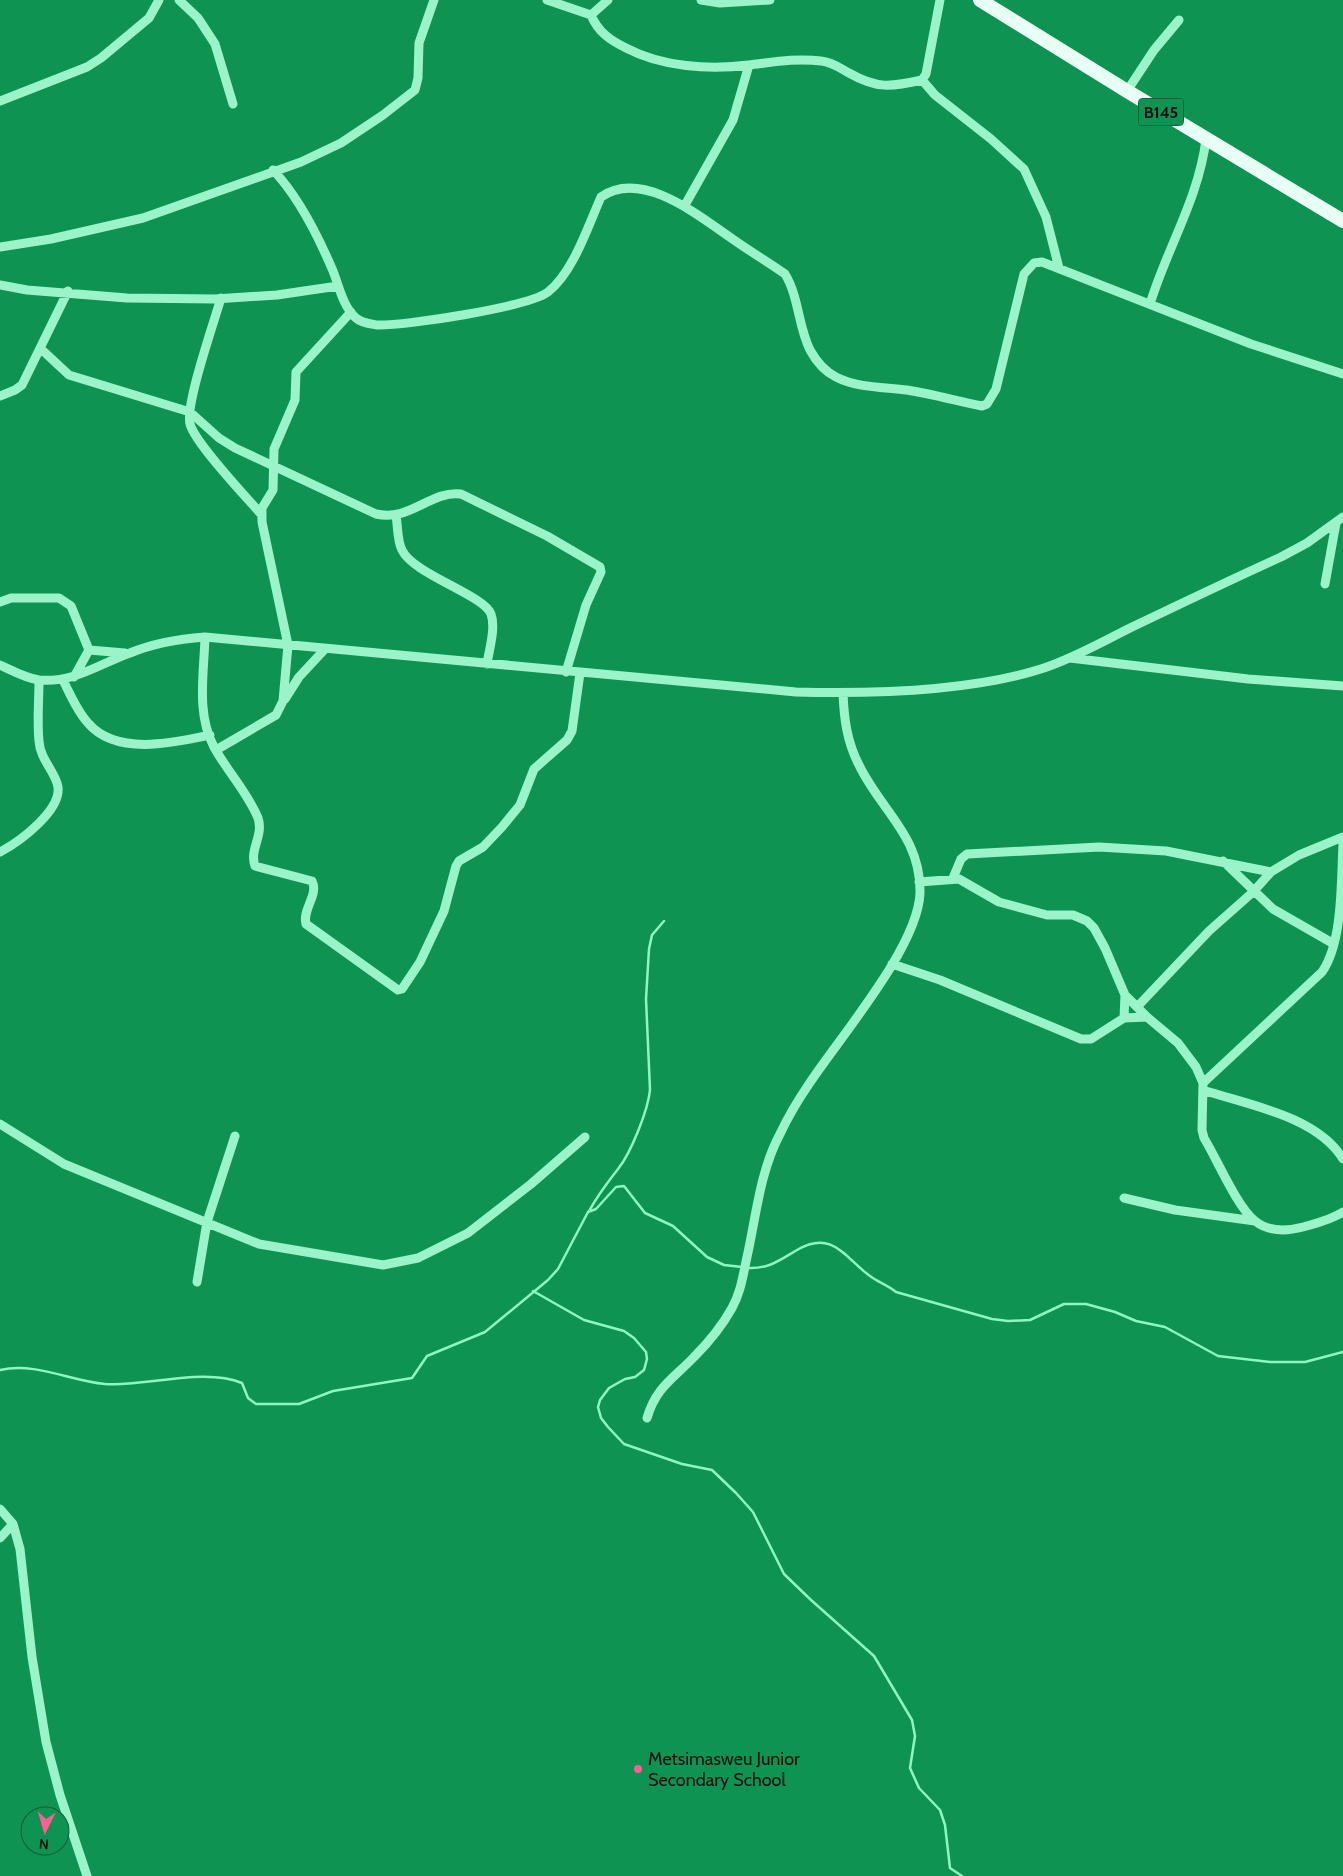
<svg xmlns="http://www.w3.org/2000/svg" width="1343" height="1876" viewBox="0 0 1343 1876" font-family="Cabin,sans-serif">
<style>
.lines{fill:none;stroke-linecap:round;stroke-linejoin:round}
.stream{stroke:#8cf8c0;stroke-width:2.5}
.street{stroke:#9bf4c7;stroke-width:9}
.primary{stroke:#e8fff5;stroke-width:14}
.poi-dot{fill:#ff5e95;stroke:#0f9352;stroke-width:2}
.labels{text-anchor:middle;dominant-baseline:central;stroke-width:4.5;stroke-linejoin:round;paint-order:stroke}
.shield{fill:#0f9352;stroke:#103824;stroke-width:1}
.shield-label{font-size:16px;font-weight:bold;fill:#111}
.poi-label{font-size:18px;fill:#111;stroke:#0f9352;text-anchor:start}
</style>
<rect width="100%" height="100%" fill="#0f9352"/>
<g class="lines">
<path class="stream" d="M589,1211C598,1195 607,1183 618,1169C631,1153 648,1110 650,1090L646,999L649,949L652,935L664,921
M748,1268C769,1269 780,1260 797,1250C833,1229 845,1258 870,1276C878,1282 887,1285 896,1292L992,1319L1008,1321L1030,1320L1064,1304H1086L1115,1312L1136,1321L1165,1327L1218,1356L1270,1362H1305L1343,1352
M533,1291L584,1320L624,1331L634,1338L646,1352L647,1359L644,1370L635,1377L625,1379L609,1388L600,1400L598,1407L601,1418L608,1427L624,1444L682,1464L712,1470L736,1493L753,1512L784,1574L811,1600L874,1656L912,1720L915,1736L910,1768L919,1788L940,1810L945,1825L950,1868L962,1876
M0,1370C36,1362 70,1381 105,1384C147,1387 203,1367 242,1383L248,1398L256,1404H299L333,1391L412,1378L427,1356L485,1332L548,1280L558,1269L588,1212L596,1209L616,1187L624,1186L645,1213L673,1226L707,1257L724,1265L742,1267"/>
<path class="street" d="M179,0L198,18L215,44L233,104
M547,0L591,15C598,32 610,40 626,48C662,67 709,70 749,65C774,62 796,58 821,61C832,62 840,68 849,73C877,89 891,87 922,80L926,74L940,0
M701,0L720,3L770,0
M591,15L608,0
M922,80L935,95L991,139L1024,169L1046,217L1059,268
M1127,91L1154,50L1179,20
M0,101L87,67L101,58L149,18L159,0
M273,170C298,196 319,238 333,271C339,286 343,307 356,318C361,323 371,324 377,325C405,326 528,307 548,292C573,273 588,226 601,197C642,168 700,217 734,240C751,252 768,262 785,274C799,297 798,326 810,350C816,361 824,371 836,377C857,388 884,387 907,390C932,394 957,401 982,406L987,404L996,389L1024,274L1034,263L1042,262L1251,344L1343,374
M685,205L733,120L749,65
M0,247L51,239L143,218L301,162L341,143L383,115L415,90L418,78L419,43L434,0
M0,285L27,290L127,298L215,299L277,295L338,286
M221,298C214,322 185,405 190,424C195,443 246,497 261,514
M1150,304C1167,248 1199,198 1206,139
M41,349L69,375L190,412L219,438L235,448L376,514C410,522 431,490 461,494L547,536L600,567L601,572L586,605L566,672
M0,396L15,390L22,385L68,291
M396,516C398,526 397,541 402,550C413,574 484,595 491,614C496,628 489,650 487,664
M1325,584L1336,523
M0,602L11,598H59L71,606L89,650L125,653
M205,637C204,673 196,714 214,747C227,771 248,793 258,818C264,836 249,849 255,866L312,881C319,895 302,909 306,924L398,990L402,989L420,962L444,911L456,866L459,861L483,847L502,827L520,805L534,769L567,740L572,731L580,673
M1070,658L1248,679L1343,686
M0,665C13,671 25,678 39,680C74,683 99,664 130,653C154,643 179,639 205,637L796,692C874,694 970,692 1044,668C1074,658 1102,642 1130,628C1180,604 1230,580 1281,557L1307,543L1343,517
M74,677L89,650
M63,680C70,694 77,711 88,723C116,756 173,743 210,735
M285,699L299,677L325,649
M216,750L276,715L283,701L288,645L262,522V508L273,490L274,449L295,400L296,372L351,312
M0,852C19,842 66,808 57,783C52,768 40,758 39,741C37,721 39,700 39,680
M1223,861L1273,909L1334,944
M953,878L961,859L967,854L1099,847L1166,851L1271,872
M919,882L959,879L999,902L1047,915H1073L1087,921L1094,928L1105,948L1125,995L1147,1017L1178,1043L1196,1067L1203,1083L1202,1130L1204,1138C1217,1159 1237,1207 1255,1221C1269,1232 1288,1231 1303,1227C1317,1223 1331,1220 1343,1212
M892,964L940,980L1081,1039H1091L1124,1018L1147,1017
M1137,1007L1209,931L1253,892L1271,872L1299,855L1343,837
M1124,1018L1125,995
M1203,1083L1322,972C1343,942 1341,881 1343,844
M1203,1090C1248,1105 1317,1116 1343,1159
M0,1124L64,1164L259,1244L383,1265L418,1258L468,1233L531,1184L585,1137
M1124,1198L1175,1210L1255,1221
M197,1282L207,1222L235,1136
M647,1418C656,1387 673,1379 694,1357C708,1343 722,1326 732,1308C741,1292 743,1275 747,1257C756,1217 760,1171 780,1134C788,1117 798,1100 809,1084C840,1037 918,947 920,893C921,836 881,811 859,765C847,742 844,719 843,693
M0,1509L13,1524L20,1549L32,1657L46,1742L60,1795L87,1876
M0,1538L13,1524"/>
<path class="primary" d="M980,0L1127,91L1343,221"/>
</g>
<circle class="poi-dot" cx="638" cy="1769" r="5"/>
<g class="labels">
<rect class="shield" x="1138.5" y="98.5" width="45" height="27" rx="4"/>
<g class="shield-label">
<text x="1161" y="112">B145</text>
</g>
<g class="poi-label">
<text x="648" y="1759">Metsimasweu Junior<tspan x="648" dy="21">Secondary School</tspan></text>
</g>
</g>
<g transform="translate(45 1831) rotate(185)"><circle r="24" fill="#0f9352" stroke="#105f38"/>
<path d="M0-4L9 19L0 12L-9 19Z" fill="#ff5e95"/>
<text y="-8" font-size="14" font-weight="bold" text-anchor="middle" fill="#111111">N</text>
</g>
</svg>
